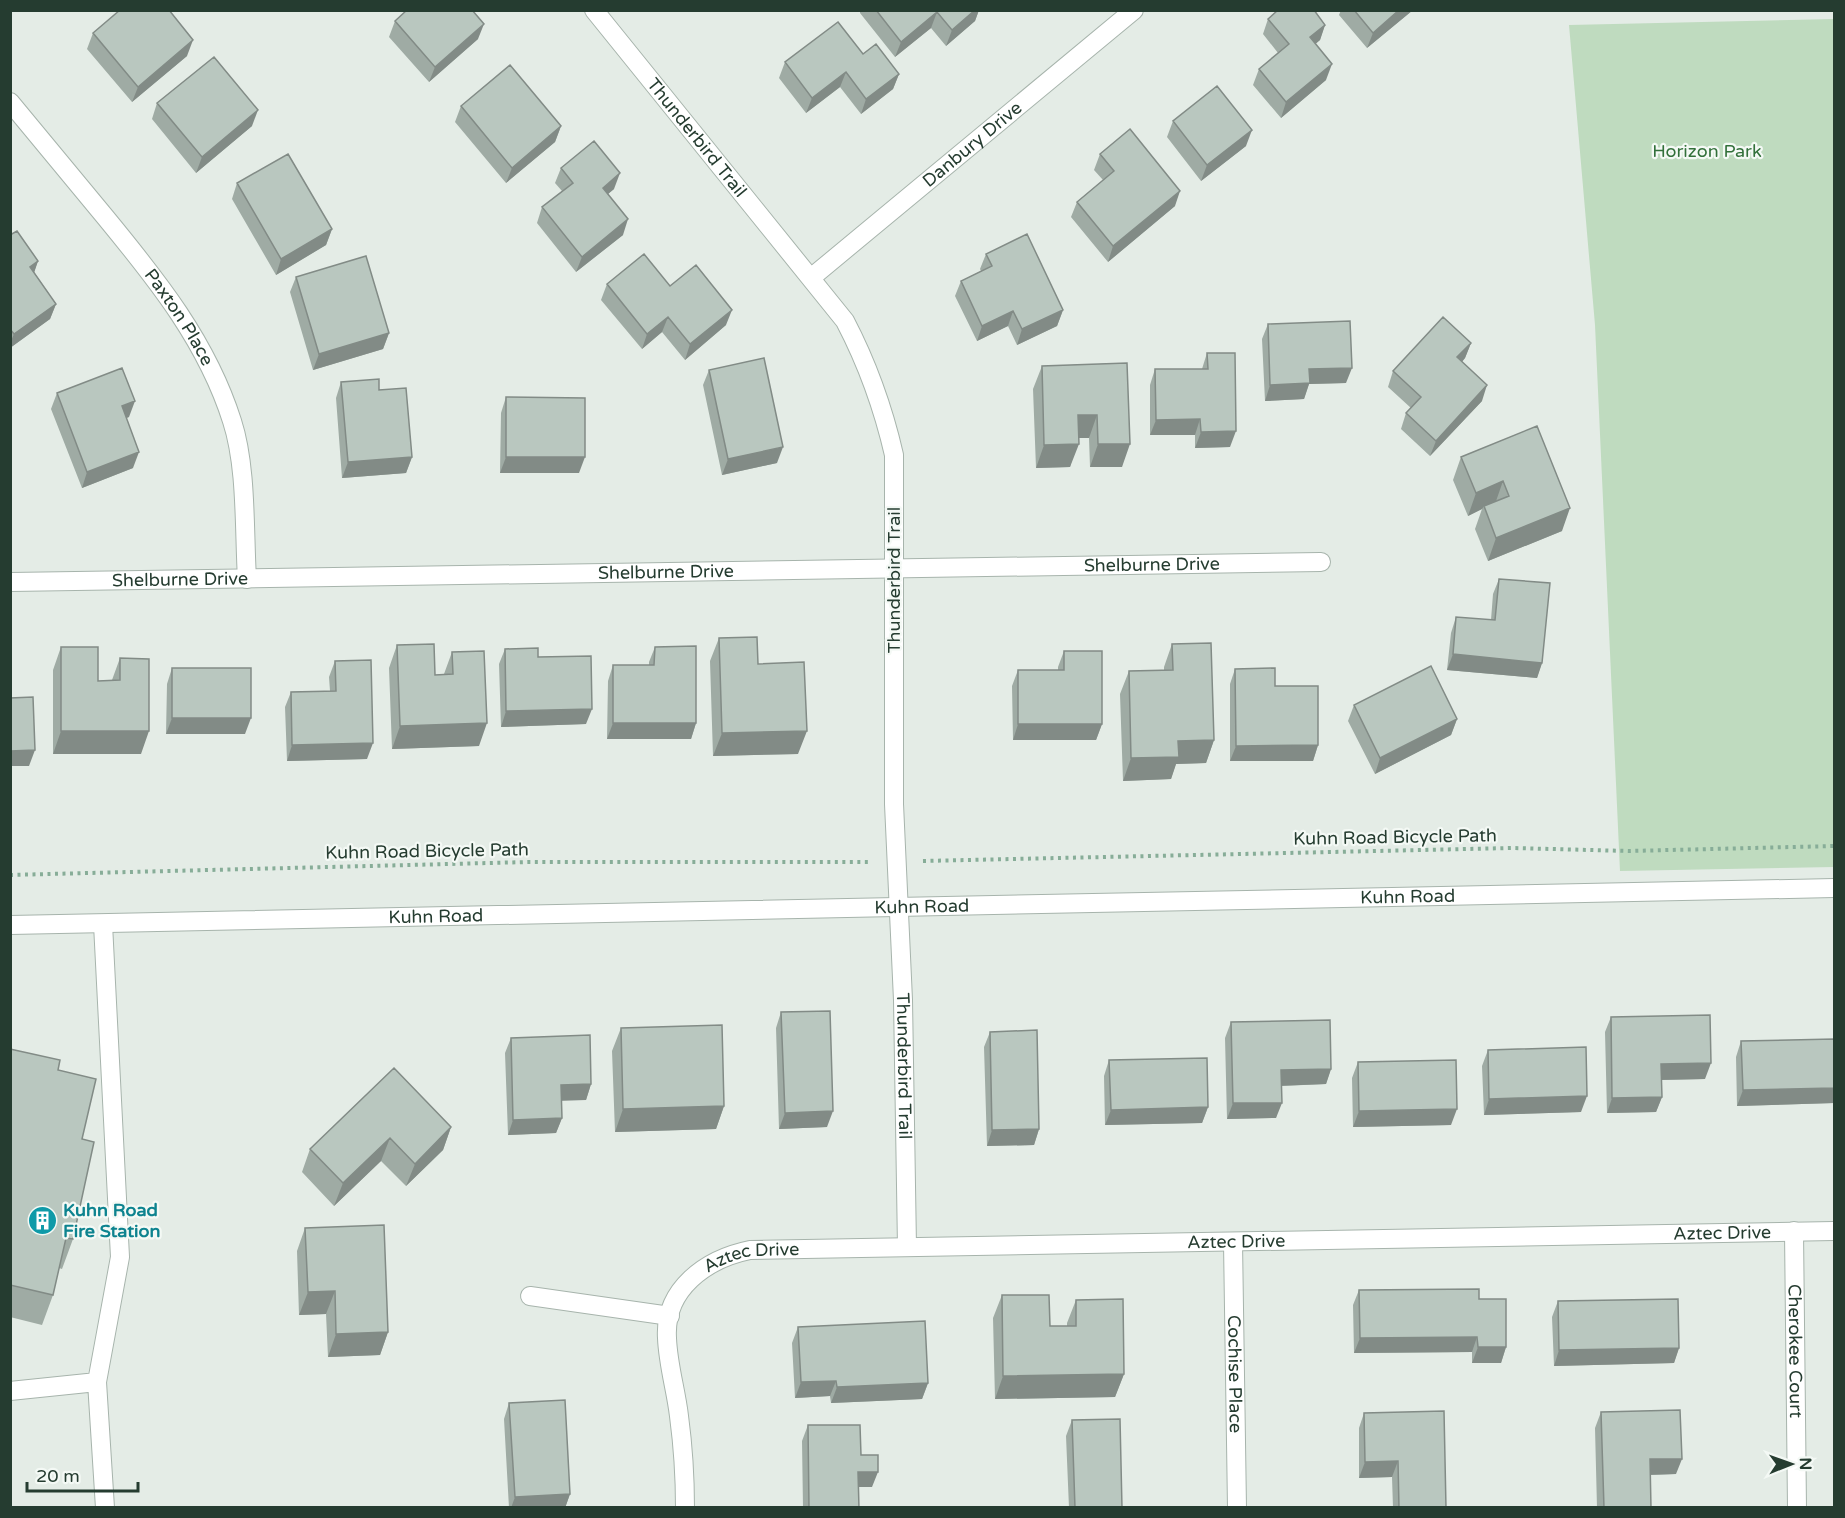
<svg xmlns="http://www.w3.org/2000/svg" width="1845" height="1518" viewBox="0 0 1845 1518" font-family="'Varela Round',sans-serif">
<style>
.green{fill:#bfdbbf}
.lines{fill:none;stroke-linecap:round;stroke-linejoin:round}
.lane-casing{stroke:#a7b4ac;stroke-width:20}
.street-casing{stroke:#a7b4ac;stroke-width:20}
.path{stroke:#87ad98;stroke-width:4;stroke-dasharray:3 4.5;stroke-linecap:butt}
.lane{stroke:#fff;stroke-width:18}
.street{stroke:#fff;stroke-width:18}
.wall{fill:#9faba4}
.shaded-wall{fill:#828b86}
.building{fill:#b9c7bf;stroke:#828b86;stroke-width:1.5}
.labels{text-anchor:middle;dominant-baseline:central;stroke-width:4.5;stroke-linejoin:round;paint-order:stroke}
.street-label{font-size:18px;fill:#253c30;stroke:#f4f9f5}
.park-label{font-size:18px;fill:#32703a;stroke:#f4f9f5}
.culture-label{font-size:18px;font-weight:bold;fill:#0d838f;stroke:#f4f9f5;text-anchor:start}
</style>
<rect width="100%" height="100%" fill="#e4ece6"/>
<path class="green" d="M1834,19V867L1620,871L1595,325L1569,25Z"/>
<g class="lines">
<defs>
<path id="lane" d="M103,924L120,1257L97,1382L105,1508
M10,1391L97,1382"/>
<g id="street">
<path id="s1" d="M594,10L845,321C868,365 883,407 894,455V804L903,1000L907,1247"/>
<path id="s2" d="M10,102C42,141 74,179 106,218C157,280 207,342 232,421C247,467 244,530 247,579"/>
<path id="s3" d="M812,277L1134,10"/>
<path id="s4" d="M10,582L1321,562"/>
<path id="s5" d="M10,925L1834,888"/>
<path id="s6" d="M1794,1231L1797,1508"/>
<path id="s7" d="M1233,1242L1237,1508"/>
<path d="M530,1296L670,1316"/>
<path id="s8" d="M685,1508C685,1477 683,1446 679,1416C676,1390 668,1365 667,1338C664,1289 706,1259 750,1250L1834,1231"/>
</g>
</defs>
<use href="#lane" class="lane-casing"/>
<use href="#street" class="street-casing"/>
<path class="path" d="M923,861L1512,848L1629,851L1834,846
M10,875L528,862H871"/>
<use href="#lane" class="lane"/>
<use href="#street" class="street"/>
</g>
<path class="wall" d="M407,10H474L478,39L429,82L389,37L395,21Z
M860,10H979L975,21L946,46L931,28L895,57L860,13Z
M1341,10H1413L1367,48L1339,15Z
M1268,19L1325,25L1320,40L1315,44L1326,80L1281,118L1253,85L1259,69L1278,53L1263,34Z
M93,33L187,56L132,102L87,49Z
M863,54L899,74L893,89L861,114L840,87L806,113L779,78L785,62Z
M157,103L252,126L196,173L152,119Z
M461,106L561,126L555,142L506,183L455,122Z
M1173,121L1246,146L1201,181L1167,137Z
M1100,154L1175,206L1108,262L1071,217L1077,202L1103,180L1094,170Z
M561,168L614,189L608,194L623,235L576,272L537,223L542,207L562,191L555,183Z
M237,183L332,229L326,245L276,275L232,199Z
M10,235L38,261L34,272L56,304L50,319L10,348Z
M986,254L1063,310L1057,326L1017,345L1008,326L977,341L955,296L961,281L981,271L980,269Z
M296,277L389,333L383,349L313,370L290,292Z
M607,284L670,286L726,325L685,360L662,332L642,349L601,300Z
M1268,324L1346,383L1309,384L1304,399L1265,401L1262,339Z
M1471,343L1465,358L1462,362L1482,401L1430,456L1401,429L1406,413L1411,408L1388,387L1393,371Z
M1207,353L1230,447L1195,448V435H1150V385L1155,369H1202Z
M1127,363L1122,467H1090L1089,438H1078L1070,467L1036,468L1033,389L1042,366Z
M709,370L777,463L722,475L703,385Z
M341,382L379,390L412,457L406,473L342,478L336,398Z
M57,393L129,417L126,418L133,468L82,488L51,409Z
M506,397L579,473H500L501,413Z
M1537,426L1562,531L1488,561L1475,529L1482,509L1468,516L1453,480L1461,457Z
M1499,579L1542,663L1537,678L1447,670L1451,633L1456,617L1491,620L1493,594Z
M719,638L758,664L798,754L713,756L710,661Z
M1172,644L1214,740L1206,763L1176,764L1171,779L1123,781L1120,694L1129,671L1164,670V667Z
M397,645L435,675L444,674L452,652L479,746L392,749L389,668Z
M61,647L98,681L112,680L120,658L141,754H53V670Z
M655,647L696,723L691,739H607L608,681L613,665H649V662Z
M505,649L538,657L586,724L501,727L499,664Z
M1064,651L1102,724L1096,740H1013L1012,686L1018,670H1058V667Z
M335,661L367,759L287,761L285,707L291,692L330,691L329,677Z
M172,668L245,734H166L167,684Z
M1235,669L1275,686L1318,745L1313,761H1230V684Z
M1354,705L1457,719L1451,735L1375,774L1348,721Z
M781,1012L827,1127L779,1129L776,1028Z
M1611,1017L1705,1079L1662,1080V1097L1656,1112L1607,1113L1605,1032Z
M1231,1022L1331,1069L1326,1084L1281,1086L1276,1118L1227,1119L1225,1038Z
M621,1028L724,1106L716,1129L615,1132L612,1051Z
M990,1032L1039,1129L1034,1145L987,1146L984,1047Z
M511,1038L591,1084L586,1100H562V1118L556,1133L508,1135L505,1053Z
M1834,1039V1103L1737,1106L1736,1057L1741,1041Z
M10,1049L58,1070L82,1139L73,1239L62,1269L59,1268L53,1295L42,1325L10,1317Z
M1488,1050L1581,1112L1484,1115L1482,1066Z
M1109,1060L1208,1107L1202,1123L1105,1125L1104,1076Z
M1358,1062L1451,1125L1353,1127L1352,1078Z
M451,1127L443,1150L406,1186L381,1161L334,1206L302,1172L310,1149Z
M305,1228L388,1332L380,1355L328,1357L326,1314L299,1315L297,1251Z
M1359,1290L1479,1299L1506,1347L1501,1363H1472V1352L1354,1353L1353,1305Z
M1002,1295L1050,1326H1067V1323L1076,1300L1124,1374L1115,1397L995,1399L993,1318Z
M1558,1301L1679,1348L1674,1363L1554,1366L1552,1317Z
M798,1327L928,1383L922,1399L831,1403L830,1396L795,1398L792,1343Z
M509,1403L570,1494L565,1508H509L504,1419Z
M1601,1412L1676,1474L1650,1475L1651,1508H1597L1595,1428Z
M1364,1413L1446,1508H1393L1392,1477L1359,1478V1428Z
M1072,1420L1122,1508H1069L1066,1436Z
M808,1425L861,1455L872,1487H859V1508H803L802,1441Z"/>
<path class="shaded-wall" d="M975,10H979L975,21L946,46L952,30Z
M1399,10H1413L1367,48L1373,33Z
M937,12L931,28L895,57L901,42Z
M484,24L478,39L429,82L435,67Z
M1325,25L1320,40L1305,53L1310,37Z
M193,40L187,56L132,102L138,87Z
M1332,64L1326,80L1281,118L1286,102Z
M846,72L840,87L806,113L812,98Z
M899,74L893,89L861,114L866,99Z
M258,110L252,126L196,173L202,157Z
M561,126L555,142L506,183L512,168Z
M1252,130L1246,146L1201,181L1207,165Z
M620,173L614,189L597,203L603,188Z
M1180,191L1175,206L1108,262L1113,246Z
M628,219L623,235L576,272L582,257Z
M332,229L326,245L276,275L281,259Z
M38,261L33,276L30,267Z
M56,304L50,319L10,348V343L14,334Z
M732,310L726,325L685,360L690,344Z
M1063,310L1057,326L1017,345L1022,329Z
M1013,311L1008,326L977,341L982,326Z
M668,317L662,332L642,349L647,334Z
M389,333L383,349L313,370L319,354Z
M1471,343L1465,358L1452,373L1457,357Z
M1352,368L1346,383L1309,384L1304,399L1265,401L1270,385L1309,369Z
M1487,385L1482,401L1430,456L1436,441Z
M135,401L129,417L116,422L122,406Z
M1078,415H1097L1089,438H1069Z
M1200,419L1195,435H1150L1156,420Z
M1236,431L1230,447L1195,448L1201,432Z
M1079,444L1070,467L1036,468L1044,445Z
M1098,444H1130L1122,467H1090Z
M783,447L777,463L722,475L728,459Z
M139,452L133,468L82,488L87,472Z
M412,457L406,473L342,478L348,462Z
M506,457H585L579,473H500Z
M1503,481L1495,504L1484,506L1482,509L1468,516L1476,493Z
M1570,508L1562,531L1488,561L1496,538Z
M1453,654L1542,663L1537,678L1447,670Z
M592,709L586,724L501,727L506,711Z
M172,718H251L245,734H166Z
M1457,719L1451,735L1375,774L1380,758Z
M487,723L479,746L392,749L400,726Z
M613,723H696L691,739H607Z
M1018,724H1102L1096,740H1013Z
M61,731H149L141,754H53Z
M807,731L798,754L713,756L722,733Z
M1214,740L1206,763L1176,764L1171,779L1123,781L1131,758L1178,741Z
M373,743L367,759L287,761L292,745Z
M1318,745L1313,761H1230L1236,746Z
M35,750L29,766H10V751Z
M1711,1063L1705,1079L1656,1080L1661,1064Z
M1331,1069L1326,1084L1275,1086L1281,1070Z
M591,1084L586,1100L556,1101L561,1085Z
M1834,1088V1103L1737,1106L1743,1090Z
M1587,1096L1581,1112L1484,1115L1489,1099Z
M1662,1097L1656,1112L1607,1113L1612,1098Z
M1233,1103H1282L1276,1118L1227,1119Z
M724,1106L716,1129L615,1132L623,1109Z
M1208,1107L1202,1123L1105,1125L1111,1110Z
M1457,1109L1451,1125L1353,1127L1359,1111Z
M833,1111L827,1127L779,1129L785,1113Z
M562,1118L556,1133L508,1135L513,1120Z
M451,1127L443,1150L406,1186L415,1164Z
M1039,1129L1034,1145L987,1146L992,1130Z
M390,1138L381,1161L334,1206L343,1183Z
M335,1291L326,1314L299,1315L308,1292Z
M388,1332L380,1355L328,1357L336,1334Z
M1477,1337L1472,1352L1354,1353L1360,1338Z
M1478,1347H1506L1501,1363H1472Z
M1679,1348L1674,1363L1554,1366L1559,1350Z
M1124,1374L1115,1397L995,1399L1003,1376Z
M836,1381L830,1396L795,1398L801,1382Z
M928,1383L922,1399L831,1403L837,1387Z
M1650,1459H1682L1676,1474L1644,1475Z
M1398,1461L1392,1477L1359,1478L1365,1462Z
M858,1472H878L872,1487H853Z
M570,1494L565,1508H511L515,1497Z"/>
<path class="building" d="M120,10H169L193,40L138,87L93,33Z
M407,10H472L484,24L435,67L395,21Z
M876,10H975L952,30L937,12L901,42Z
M1278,10H1314L1325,25L1310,37L1332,64L1286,102L1259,69L1289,44L1268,19Z
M1354,10H1399L1373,33Z
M838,22L863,54L876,44L899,74L866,99L846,72L812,98L785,62Z
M214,57L258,110L202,157L157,103Z
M510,65L561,126L512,168L461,106Z
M1217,86L1252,130L1207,165L1173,121Z
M1130,129L1180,191L1113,246L1077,202L1114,171L1100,154Z
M594,141L620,173L603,188L628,219L582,257L542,207L573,183L561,168Z
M288,154L332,229L281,259L237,183Z
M17,231L38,261L30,267L56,304L14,334L10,329V235Z
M1027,234L1063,310L1022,329L1013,311L982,326L961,281L992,266L986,254Z
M644,254L670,286L696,265L732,310L690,344L668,317L647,334L607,284Z
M366,256L389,333L319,354L296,277Z
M1443,317L1471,343L1457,357L1487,385L1436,441L1406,413L1421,397L1393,371Z
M1350,321L1352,368L1309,369L1310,383L1270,385L1268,324Z
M1207,353H1235L1236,431L1201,432L1200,419L1156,420L1155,369H1208Z
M764,358L783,447L728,459L709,370Z
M1127,363L1130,444H1098L1097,415H1078L1079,444L1044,445L1042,366Z
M122,368L135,401L122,406L139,452L87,472L57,393Z
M379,379V390L406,388L412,457L348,462L341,382Z
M506,397L585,398V457H506Z
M1537,426L1570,508L1496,538L1484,506L1509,496L1503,481L1476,493L1461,457Z
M1499,579L1550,583L1542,663L1453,654L1456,617L1495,620Z
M757,637L758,664L804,662L807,731L722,733L719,638Z
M1211,643L1214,740L1178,741L1179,757L1131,758L1129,671L1173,670L1172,644Z
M434,644L435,675L453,674L452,652L484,651L487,723L400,726L397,645Z
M696,646V723H613V665H654L655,647Z
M61,647H98V681L120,680V658L149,659V731H61Z
M538,648V657L591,656L592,709L506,711L505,649Z
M1064,651H1102V724H1018V670H1064Z
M371,660L373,743L292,745L291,692L336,691L335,661Z
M1431,666L1457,719L1380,758L1354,705Z
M172,668H251V718H172Z
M1275,668V686H1318V745L1236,746L1235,669Z
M33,697L35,750L10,751V698Z
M830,1011L833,1111L785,1113L781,1012Z
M1710,1015L1711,1063L1661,1064L1662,1097L1612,1098L1611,1017Z
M1330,1020L1331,1069L1281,1070L1282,1103H1233L1231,1022Z
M722,1025L724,1106L623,1109L621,1028Z
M1037,1030L1039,1129L992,1130L990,1032Z
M590,1035L591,1084L561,1085L562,1118L513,1120L511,1038Z
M1834,1039V1088L1743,1090L1741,1041Z
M1586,1047L1587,1096L1489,1099L1488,1050Z
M10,1049L60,1060L58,1070L96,1079L82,1139L94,1142L73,1239L66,1238L53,1295L10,1285Z
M1207,1058L1208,1107L1111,1110L1109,1060Z
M1456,1060L1457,1109L1359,1111L1358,1062Z
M394,1068L451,1127L415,1164L390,1138L343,1183L310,1149Z
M384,1225L388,1332L336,1334L335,1291L308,1292L305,1228Z
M1479,1289V1299H1506V1347H1478L1477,1337L1360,1338L1359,1290Z
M1002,1295H1049L1050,1326H1076V1300L1123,1299L1124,1374L1003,1376Z
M1678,1299L1679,1348L1559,1350L1558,1301Z
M925,1321L928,1383L837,1387L836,1381L801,1382L798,1327Z
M565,1400L570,1494L515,1497L509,1403Z
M1680,1410L1682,1459H1650L1651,1508H1604L1601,1412Z
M1444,1411L1446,1508H1399L1398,1461L1365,1462L1364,1413Z
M1120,1419L1122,1508H1075L1072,1420Z
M808,1425H860L861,1455H878V1472H858L859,1508H809Z"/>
<defs>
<symbol id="building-disc" viewBox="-11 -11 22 22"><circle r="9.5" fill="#0f9aa8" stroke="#f4f9f5"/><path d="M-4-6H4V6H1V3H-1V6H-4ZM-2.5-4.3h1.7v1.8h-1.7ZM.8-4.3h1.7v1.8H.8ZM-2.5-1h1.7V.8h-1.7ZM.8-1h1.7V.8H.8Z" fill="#fff"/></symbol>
</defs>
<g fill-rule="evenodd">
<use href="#building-disc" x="26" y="1204" width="33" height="33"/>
</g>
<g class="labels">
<g class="street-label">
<text stroke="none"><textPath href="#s1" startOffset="164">Thunderbird Trail</textPath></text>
<text stroke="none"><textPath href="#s3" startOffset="208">Danbury Drive</textPath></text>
<text stroke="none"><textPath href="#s2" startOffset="274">Paxton Place</textPath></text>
<text stroke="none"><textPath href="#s4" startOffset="1142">Shelburne Drive</textPath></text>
<text stroke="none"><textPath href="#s4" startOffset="656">Shelburne Drive</textPath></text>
<text stroke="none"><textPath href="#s4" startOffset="170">Shelburne Drive</textPath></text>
<text transform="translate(894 580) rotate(-90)">Thunderbird Trail</text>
<text transform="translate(1395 837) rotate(-1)">Kuhn Road Bicycle Path</text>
<text transform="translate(427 851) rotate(-1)">Kuhn Road Bicycle Path</text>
<text stroke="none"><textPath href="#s5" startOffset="1398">Kuhn Road</textPath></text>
<text stroke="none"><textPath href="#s5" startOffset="912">Kuhn Road</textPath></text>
<text stroke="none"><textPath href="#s5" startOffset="426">Kuhn Road</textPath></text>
<text stroke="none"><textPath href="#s1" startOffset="1154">Thunderbird Trail</textPath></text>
<text stroke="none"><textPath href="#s8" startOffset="1276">Aztec Drive</textPath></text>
<text stroke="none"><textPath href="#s8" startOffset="790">Aztec Drive</textPath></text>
<text stroke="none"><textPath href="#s8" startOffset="304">Aztec Drive</textPath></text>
<text stroke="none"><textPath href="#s6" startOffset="120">Cherokee Court</textPath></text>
<text stroke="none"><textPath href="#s7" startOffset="132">Cochise Place</textPath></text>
</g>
<g class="park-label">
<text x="1707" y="151">Horizon Park</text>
</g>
<g class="culture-label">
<text x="63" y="1210">Kuhn Road<tspan x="63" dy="21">Fire Station</tspan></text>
</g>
</g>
<rect width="1845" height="1518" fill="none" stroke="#253c30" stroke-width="24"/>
<g transform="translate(1791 1464) rotate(89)" stroke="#f4f9f5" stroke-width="4.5" paint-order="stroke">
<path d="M0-4.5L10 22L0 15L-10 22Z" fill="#253c30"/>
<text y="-9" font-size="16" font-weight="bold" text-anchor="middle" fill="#253c30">N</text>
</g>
<path d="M27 1482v9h111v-9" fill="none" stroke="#253c30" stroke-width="3"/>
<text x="36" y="1482" font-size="18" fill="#253c30" stroke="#f4f9f5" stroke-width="4.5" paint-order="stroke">20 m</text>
</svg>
